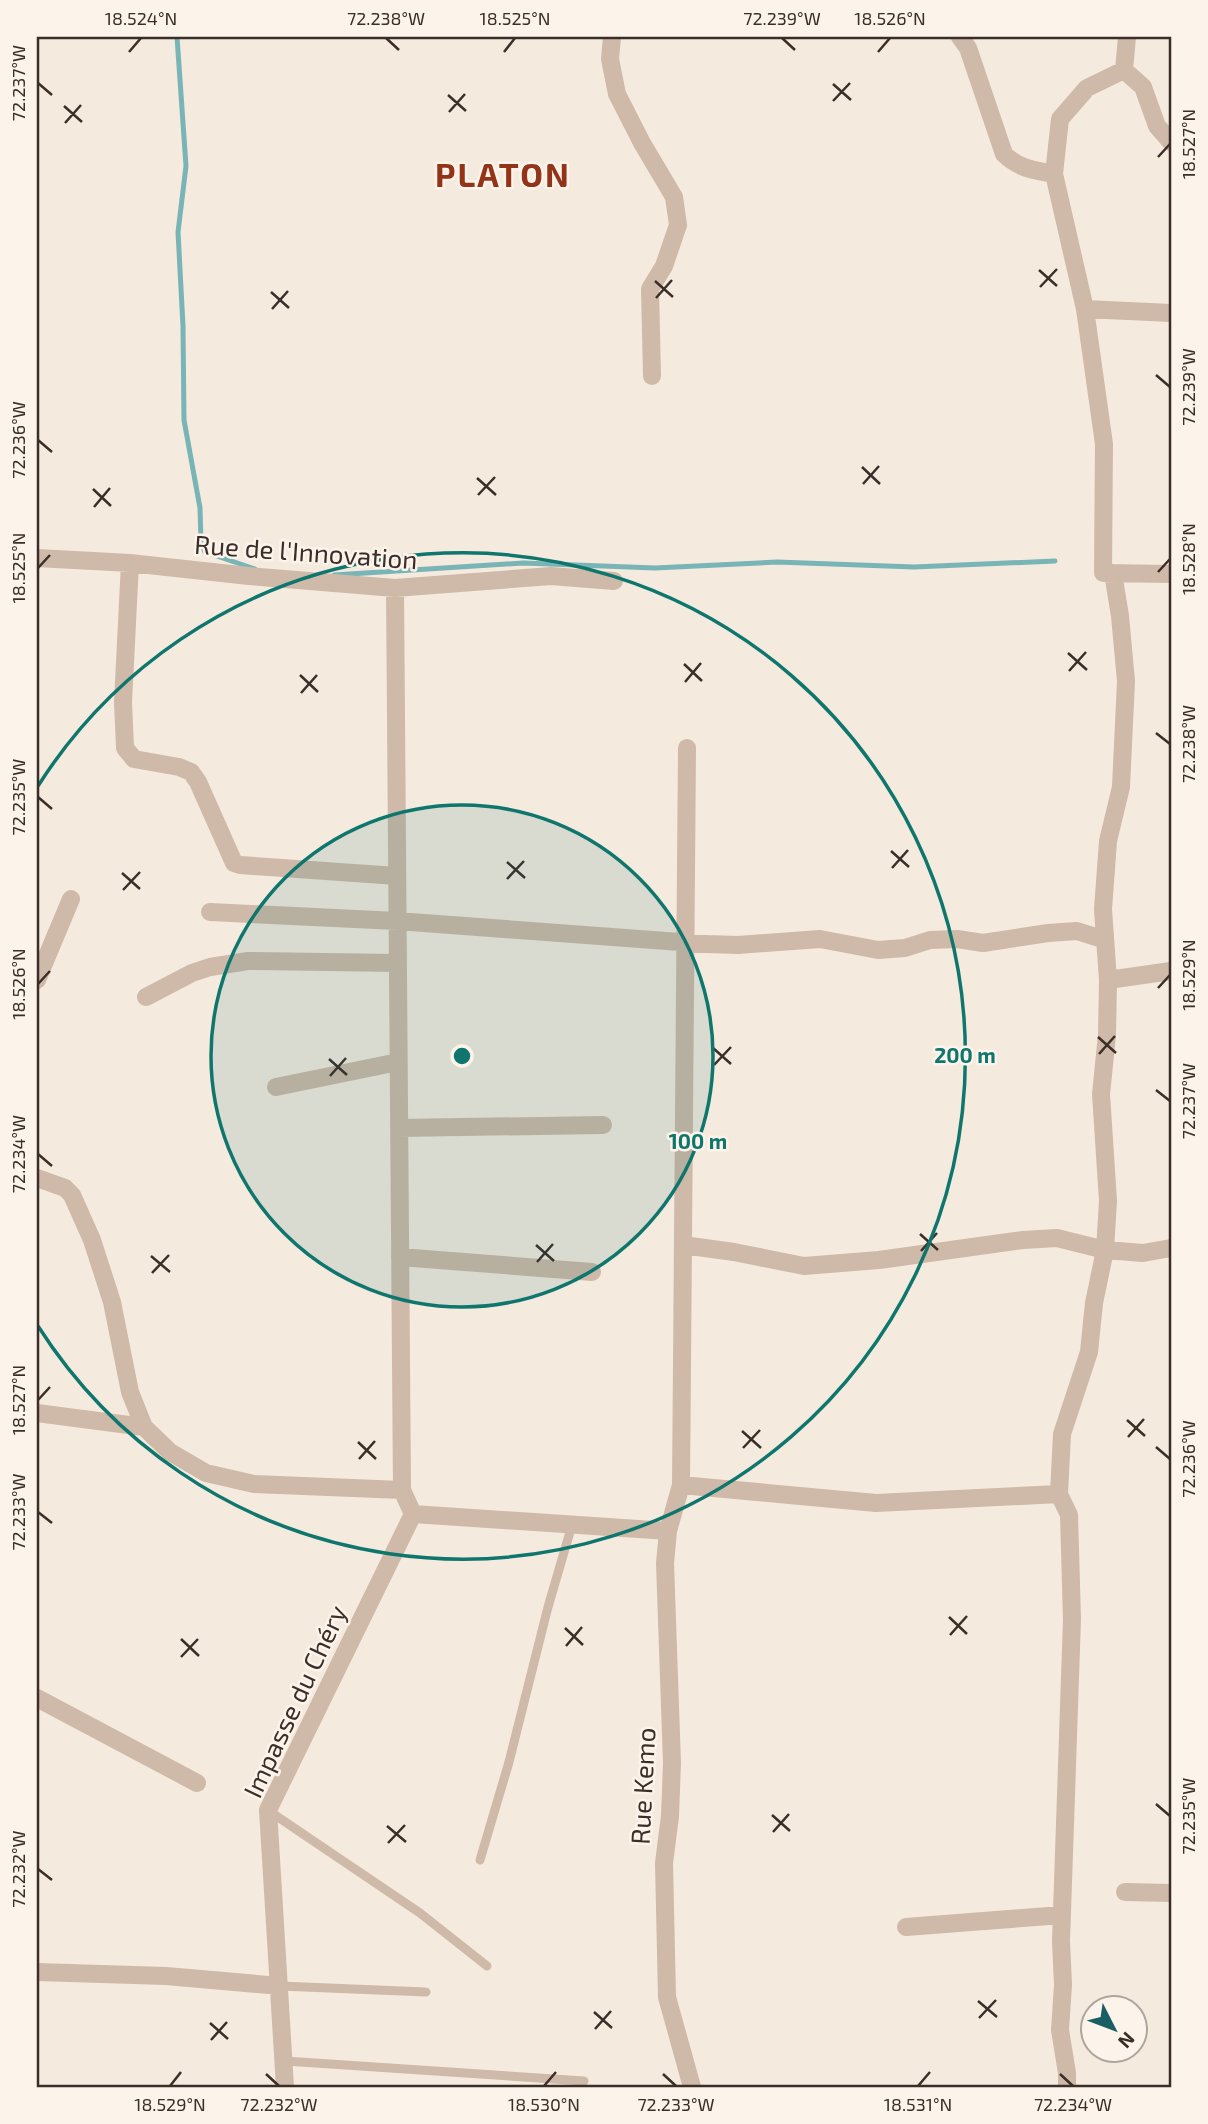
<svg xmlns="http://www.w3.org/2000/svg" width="1208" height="2124" viewBox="0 0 1208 2124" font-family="'Exo 2',sans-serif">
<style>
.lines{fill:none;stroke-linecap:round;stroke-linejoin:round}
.stream{stroke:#79b4b6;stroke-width:5}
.lane{stroke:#cfb9a8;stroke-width:9}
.street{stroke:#cfb9a8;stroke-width:18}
.ticks{fill:none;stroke:#3b2e29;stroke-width:2.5}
.ring{fill:none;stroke:#0f766e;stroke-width:3.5}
.labels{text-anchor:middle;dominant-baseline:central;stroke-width:5;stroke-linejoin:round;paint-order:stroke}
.street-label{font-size:26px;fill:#3b2e29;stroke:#fcf4eb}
.district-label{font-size:33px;font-weight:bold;letter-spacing:2px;fill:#933318;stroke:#fcf4eb}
.centre{fill:#0f766e;stroke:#fcf4eb;stroke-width:3.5}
.ring-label{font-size:21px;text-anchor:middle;font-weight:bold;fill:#0f766e;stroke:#fcf4eb;stroke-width:5;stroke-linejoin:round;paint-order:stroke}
.neatline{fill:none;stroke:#3b2e29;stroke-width:2.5}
.ticks-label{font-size:18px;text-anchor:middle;fill:#3b2e29}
</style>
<rect width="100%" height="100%" fill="#f5eade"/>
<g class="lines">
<path class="stream" d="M177,37L186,166L178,232L183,326L184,420L200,508L201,543L205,552L255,569
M334,575L523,563L655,568L777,562L914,567L1055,561"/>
<path class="lane" d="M269,1811L420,1913L487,1966
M480,1860L509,1762L548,1607L572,1525
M280,1986L426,1992
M285,2061L584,2081"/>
<path class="street" d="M612,37L610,59L617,94L642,143L674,197L678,225L664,266L650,289L652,376
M960,37L968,48L1004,154C1019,169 1034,170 1054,174L1085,309L1104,444L1103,573L1171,574
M1124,70L1127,37
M1054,174L1060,119L1087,88L1124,70L1143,87L1157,126L1171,142
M1085,309L1171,313
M37,558L130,563L249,576L395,588L551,576L614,581
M130,563L123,702L125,748L134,759L179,767L191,772L198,782L234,863L240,865L397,876
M395,588L402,1490L413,1514L668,1531
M687,748L681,1485L668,1531L665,1563L672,1763L670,1816L664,1863L667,1997L692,2087
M210,912L397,921L707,944L738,945L820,939L878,950L905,948L930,940L957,939L983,943L1048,933L1077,931L1105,940
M37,980L71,899
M1108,980L1171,971
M146,997L192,973L210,967L248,961L398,963
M276,1087L398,1062
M399,1128L603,1125
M37,1178L65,1188L72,1195L92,1240L112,1302L130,1392L144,1427L170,1452L206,1473L254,1484L402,1490
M683,1245L734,1252L804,1266L879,1260L1023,1240L1057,1238L1105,1250L1143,1253L1171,1248
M400,1257L592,1272
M37,1413L144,1427
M681,1485L876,1503L1059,1494
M37,1698L197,1783
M1125,1892L1171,1893
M906,1927L1062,1915
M37,1972L166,1976L280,1986
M285,2087L268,1810L413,1514
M1067,2087V2073L1060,2030L1063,1985L1061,1941L1072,1619L1069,1515L1059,1494L1062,1434L1089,1352L1094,1303L1105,1250L1108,1201L1101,1094L1107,1035L1108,980L1103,909L1108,841L1121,787L1126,681L1120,616L1113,573"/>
</g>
<path class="ticks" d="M386,38L399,50M782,38L795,50M129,52L141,38M504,52L515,38M878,52L890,38M38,83L52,95M833,84L851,100M448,95L466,111M833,101L850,83M64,106L82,122M449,112L465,94M65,123L81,105M1158,157L1170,144M1039,270L1057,286M655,281L673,297M1040,287L1057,269M271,292L289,308M656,298L672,280M272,309L288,291M1156,375L1170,387M38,440L52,452M862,467L880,484M477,478L496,495M863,484L879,466M93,489L111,506M478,495L495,477M94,507L110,488M38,568L50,555M1158,572L1170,559M1068,653L1087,670M684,664L702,681M1069,671L1086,652M300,675L318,692M685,682L701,663M301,693L317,675M1156,733L1170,744M38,797L52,809M891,851L909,867M507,862L525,878M892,868L908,850M122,873L140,889M507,879L524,861M123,890L140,872M38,984L50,971M1158,988L1170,975M1098,1037L1116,1053M713,1048L731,1064M1099,1054L1115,1036M329,1059L347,1075M714,1065L731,1047M330,1076L346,1058M1156,1090L1170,1101M38,1154L52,1166M920,1234L938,1250M536,1245L554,1261M921,1251L937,1233M151,1256L170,1272M537,1262L553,1244M152,1273L169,1255M38,1400L50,1387M1127,1420L1145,1436M742,1431L761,1448M1128,1437L1144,1419M358,1442L376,1459M1156,1447L1170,1459M743,1448L760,1430M359,1459L375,1441M38,1512L52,1523M949,1617L967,1634M565,1628L583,1645M950,1635L967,1616M181,1639L199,1656M566,1646L582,1627M181,1657L198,1639M1156,1804L1170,1816M772,1815L790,1831M387,1826L406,1842M773,1832L789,1814M388,1843L405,1825M38,1869L52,1880M978,2001L997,2017M594,2012L612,2028M979,2018L996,2000M210,2023L228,2039M595,2029L611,2011M211,2040L227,2022M266,2074L279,2086M663,2074L676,2086M1060,2074L1073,2086M170,2086L181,2072M544,2086L556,2072M918,2086L930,2072"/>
<circle cx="462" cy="1056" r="251" fill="#0f766e" fill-opacity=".12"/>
<g class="ring">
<circle cx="462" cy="1056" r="251"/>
<path d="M38 786A503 503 0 1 1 38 1326"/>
</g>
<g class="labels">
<g class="street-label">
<text transform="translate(306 551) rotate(4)">Rue de l'Innovation</text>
<text transform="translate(294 1701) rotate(-65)">Impasse du Chéry</text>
<text transform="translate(642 1786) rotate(-87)">Rue Kemo</text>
</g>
<g class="district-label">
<text x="503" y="174">PLATON</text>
</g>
</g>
<circle cx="462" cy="1056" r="10" class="centre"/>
<g class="ring-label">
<text x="965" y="1063">200 m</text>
<text x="698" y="1149">100 m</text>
</g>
<rect width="1208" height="2124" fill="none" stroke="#fcf4eb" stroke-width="77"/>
<g transform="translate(1114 2029) rotate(132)"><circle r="33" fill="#fcf4eb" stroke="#afa59d" stroke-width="2"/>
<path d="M0-5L12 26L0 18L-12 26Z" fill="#195e62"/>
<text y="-10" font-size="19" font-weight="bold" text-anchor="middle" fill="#3b2e29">N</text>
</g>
<rect x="38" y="38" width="1132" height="2048" class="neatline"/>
<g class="ticks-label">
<text x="141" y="25">18.524°N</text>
<text x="386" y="25">72.238°W</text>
<text x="515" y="25">18.525°N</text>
<text x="782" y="25">72.239°W</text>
<text x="890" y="25">18.526°N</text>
<text transform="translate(19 83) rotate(-90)" y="6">72.237°W</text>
<text transform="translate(1189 144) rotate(-90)" y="6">18.527°N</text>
<text transform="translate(1189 387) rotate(-90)" y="6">72.239°W</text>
<text transform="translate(19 440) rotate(-90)" y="6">72.236°W</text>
<text transform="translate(1189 559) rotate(-90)" y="6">18.528°N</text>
<text transform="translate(19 568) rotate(-90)" y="6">18.525°N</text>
<text transform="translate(1189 744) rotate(-90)" y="6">72.238°W</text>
<text transform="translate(19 797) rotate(-90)" y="6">72.235°W</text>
<text transform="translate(1189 975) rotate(-90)" y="6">18.529°N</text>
<text transform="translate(19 984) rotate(-90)" y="6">18.526°N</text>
<text transform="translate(1189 1101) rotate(-90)" y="6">72.237°W</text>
<text transform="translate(19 1154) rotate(-90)" y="6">72.234°W</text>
<text transform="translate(19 1400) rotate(-90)" y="6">18.527°N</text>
<text transform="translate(1189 1459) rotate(-90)" y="6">72.236°W</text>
<text transform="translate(19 1512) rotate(-90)" y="6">72.233°W</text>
<text transform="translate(1189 1816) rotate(-90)" y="6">72.235°W</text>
<text transform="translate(19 1869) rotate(-90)" y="6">72.232°W</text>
<text x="170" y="2111">18.529°N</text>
<text x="279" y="2111">72.232°W</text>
<text x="544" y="2111">18.530°N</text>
<text x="676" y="2111">72.233°W</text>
<text x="918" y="2111">18.531°N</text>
<text x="1073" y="2111">72.234°W</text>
</g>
</svg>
